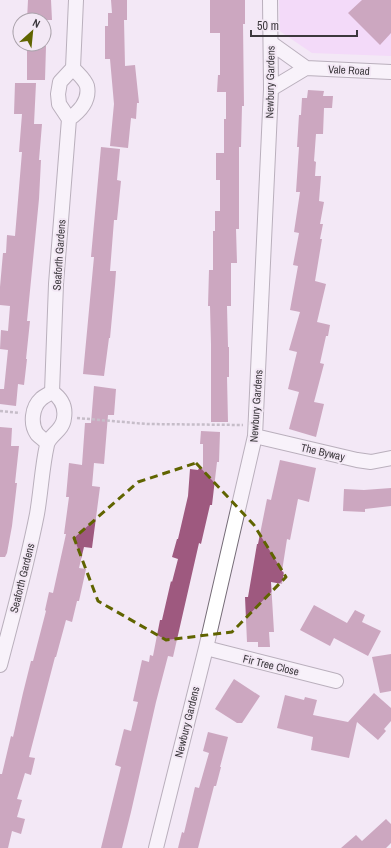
<svg xmlns="http://www.w3.org/2000/svg" width="391" height="848" viewBox="0 0 391 848" font-family="'Archivo Narrow',sans-serif">
<style>
.green{fill:#f3c9fc}
.building{fill:#9e597f}
.lines{fill:none;stroke-linecap:round;stroke-linejoin:round}
.minor-casing{stroke:#756c77;stroke-width:16}
.path{stroke:#918a92;stroke-width:2.5;stroke-dasharray:3 2;stroke-linecap:butt}
.minor{stroke:#fff;stroke-width:14}
.marked{fill:none;stroke:#606400;stroke-width:3;stroke-dasharray:8 5;stroke-linejoin:round}
.labels{text-anchor:middle;dominant-baseline:central;stroke-width:4;stroke-linejoin:round;paint-order:stroke}
.street-label{font-size:11px;fill:#3c383d;stroke:#f3e8f5}
</style>
<rect width="100%" height="100%" fill="#f3e8f5"/>
<path class="green" d="M279,0H391V56L312,53L284,34L280,31Z"/>
<path class="building" d="M28,0H51L52,20H27Z
M111,0H127V20H124L125,66L135,65L139,103H137L136,119L131,118L128,148L110,146L114,104L110,59H105V26H108V13H112Z
M210,0H245V24H243L244,106H242L241,147H239V229H236L237,263H231V306H227L228,347H229V377H227L228,422H211V344L210,306H208L209,270H213V231H215V211H220V180H216V153H224V119H226V92H217L218,75H220V33H210Z
M362,0H391V33L380,45L348,13Z
M27,45L46,46L45,80H27Z
M15,83H36L34,124H42L39,160H41L39,199L27,321H30L26,359H27L24,385L18,384L16,406L0,404V389H4L8,350L0,349L1,330L8,331L10,306L0,305V287L3,253H6L7,235L15,236L22,152H19L22,114H14Z
M308,90L324,91L323,96H333L332,108H324L323,134H316L314,161L316,162L315,176H321L319,201L324,202L320,224H323L320,239H322L315,281L326,284L317,322L330,325L328,336H326L320,363L324,364L314,402L324,404L316,437L289,429L299,392L288,389L297,352L289,350L300,312L290,310L298,266L293,265L299,233L294,232L300,192H296L299,147H297L299,115H301L302,98H307Z
M101,147L120,149L117,180L121,181L117,220H114L110,271H116L115,285L110,338H109L104,376L83,374L94,257H91Z
M94,386L116,389L114,415H108L104,464L94,463L92,486L100,487L92,548L84,547L79,568L86,569L79,601H77L72,622L66,620L56,657H55L29,757L35,758L31,775L25,773L17,799L22,800L17,817L25,819L21,834L12,831L8,848H0V774H2L11,736L13,737L23,693L31,661H33L46,611L45,610L49,592L53,593L66,534H64L69,497H66L69,463L82,465L85,423H91Z
M0,427L12,428L11,446H19L15,483H17L12,526L7,553L5,557H0Z
M201,431L220,432L219,462H217L212,505H210L201,544L199,543L173,657L168,656L156,702L131,812L122,848H101L121,767L115,765L124,729L131,731L138,702L133,701L142,660L149,662L150,655L153,656L160,620H162L171,581L172,582L178,559L172,557L177,539H178L188,496L190,469L198,470L199,468H203V444H200Z
M280,460L316,468L309,502L298,499L290,540L287,539L282,571L284,572L282,584L271,582L274,632H269L270,647H258V642H247L245,597H248L257,544H258L267,499L271,500Z
M391,488V506L365,509V512L343,511L344,489L364,490Z
M314,605L347,623L355,610L365,615L362,622L381,631L368,656L334,638L330,646L300,630Z
M391,654V691L380,693L372,657Z
M234,679L260,696L242,723H237L215,709Z
M374,693L391,708V721L384,729L386,731L378,740L357,722L349,758L311,750L313,737L277,728L285,695L304,700L305,697L317,700L313,715L348,722Z
M208,732L228,737L220,767H221L216,786H214L198,848H178L182,832L184,833L195,787L199,788L209,753L203,751Z
M386,819L391,824V843L386,848H341L356,835L362,841Z"/>
<g class="lines">
<defs>
<path id="minor" d="M271,43L306,68L391,72
M271,89L306,68
M69,119C79,112 90,101 87,86C85,79 77,73 73,68
M52,392L56,284L69,119L59,104L58,94L60,82L73,68L76,0
M255,436L357,460L371,462L391,458
M47,443C44,440 40,437 37,434C30,424 32,407 41,399C44,396 49,394 52,392
M206,648L336,681
M0,665C13,615 27,565 37,514C41,491 42,467 47,445C49,435 63,431 64,418C66,406 61,398 52,392
M156,848L206,648L255,436L271,89L270,0"/>
</defs>
<use href="#minor" class="minor-casing"/>
<path class="path" d="M0,411L20,413
M77,418L147,424L243,425"/>
<use href="#minor" class="minor"/>
</g>
<path d="M0 0H391V848H0ZM196,463L254,525L286,577L232,632L166,640L98,601L74,538L138,482Z" fill="#f3e8f5" fill-opacity=".55" fill-rule="evenodd"/>
<path class="marked" d="M196,463L254,525L286,577L232,632L166,640L98,601L74,538L138,482Z"/>
<g class="labels">
<g class="street-label">
<text transform="translate(349 70) rotate(3)">Vale Road</text>
<text transform="translate(270 82) rotate(-89)">Newbury Gardens</text>
<text transform="translate(59 255) rotate(-86)">Seaforth Gardens</text>
<text transform="translate(256 406) rotate(-86)">Newbury Gardens</text>
<text transform="translate(323 452) rotate(13)">The Byway</text>
<text transform="translate(22 578) rotate(-76)">Seaforth Gardens</text>
<text transform="translate(271 665) rotate(14)">Fir Tree Close</text>
<text transform="translate(187 722) rotate(-76)">Newbury Gardens</text>
</g>
</g>
<g transform="translate(32 32) rotate(27)"><circle r="19" fill="#f3e8f5" stroke="#aaa2ab"/>
<path d="M0-3L7 15L0 10L-7 15Z" fill="#606400"/>
<text y="-6" font-size="11" font-weight="bold" text-anchor="middle" fill="#3c383d">N</text>
</g>
<path d="M251 30v6h106v-6" fill="none" stroke="#3c383d" stroke-width="2"/>
<text x="257" y="30" font-size="12" fill="#3c383d" stroke="#f3e8f5" stroke-width="3" paint-order="stroke">50 m</text>
</svg>
